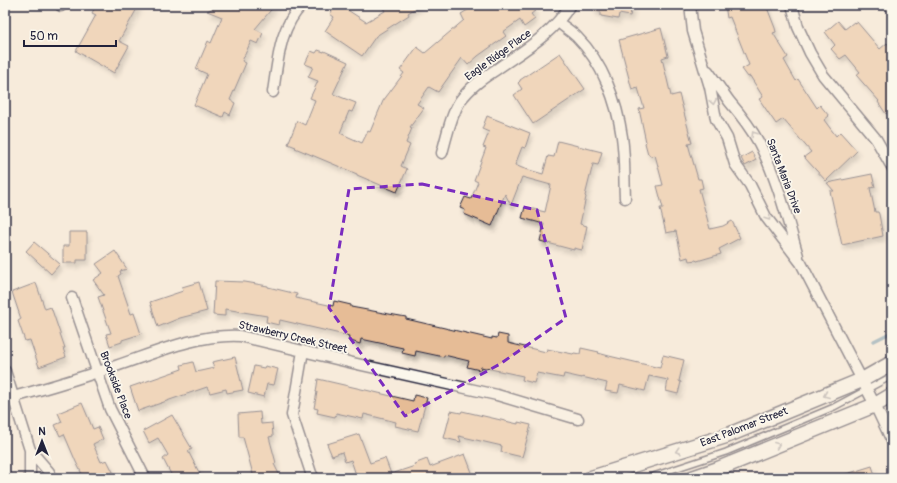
<svg xmlns="http://www.w3.org/2000/svg" width="897" height="483" viewBox="0 0 897 483" font-family="Pangolin,sans-serif">
<style>
.lines{fill:none;stroke-linecap:round;stroke-linejoin:round}
.stream{stroke:#648ea8;stroke-width:3.5}
.building{fill:#e6bc96;stroke:#22223b;filter:url(#shadow)}
.lane-casing{stroke:#22223b;stroke-width:8}
.street-casing{stroke:#22223b;stroke-width:13}
.secondary-casing{stroke:#22223b;stroke-width:17}
.lane{stroke:#fbf7ec;stroke-width:5}
.street{stroke:#fbf7ec;stroke-width:10}
.secondary{stroke:#fbf7ec;stroke-width:14}
.oneway{stroke:#99979c}
.marked{fill:none;stroke:#7b2cbf;stroke-width:3;stroke-dasharray:8 5;stroke-linejoin:round}
.labels{text-anchor:middle;dominant-baseline:central;stroke-width:3.5;stroke-linejoin:round;paint-order:stroke}
.street-label{font-size:11px;fill:#22223b;stroke:#fbf7ec}
</style>
<defs>
<filter id="shadow"><feDropShadow dx="2.5" dy="4.5" stdDeviation="2" flood-color="#0004"/></filter>
</defs>
<rect width="100%" height="100%" fill="#f7ebdb"/>
<filter id="ink" filterUnits="userSpaceOnUse"><feTurbulence type="fractalNoise" baseFrequency=".025" numOctaves="2"/><feDisplacementMap in="SourceGraphic" scale="8" xChannelSelector="R" yChannelSelector="G"/><feConvolveMatrix kernelMatrix="1 2 1 2 8 2 1 2 1" color-interpolation-filters="sRGB"/></filter>
<g filter="url(#ink)">
<g class="lines">
<path class="stream" d="M874,341L892,332"/>
</g>
<path class="building" d="M96,5H139L119,41L129,46L114,73L76,51L96,15L92,13Z
M220,5H275L255,29L263,33L258,44L251,41L242,61L246,63L230,100L235,103L230,115L225,112L223,117L194,105L207,74L196,69L208,41L211,43L222,17L207,11Z
M336,5H340L366,22L385,11L381,5H421L408,13L409,15L376,36L362,56L325,31L334,17L330,14Z
M476,5H530L535,11L531,14L535,19L524,27L520,20L503,32L506,36L478,56L468,65L462,58L438,92L429,87L417,104L424,108L410,127L412,128L406,143L410,145L401,166L407,169L397,192L357,175V174L295,148L296,147L288,144L297,121L305,125L315,100L310,98L318,81L308,77L313,67L305,64L311,51L316,53L318,50L324,52V51L348,62L333,94L356,103L352,112L349,111L340,133L362,143L368,131L370,132L383,101L404,73L400,70L417,47L425,53L464,20L461,14Z
M594,5H632L630,16L619,14L618,19L601,16V12L594,11Z
M725,5H766L775,28L776,32L773,33L788,57L784,60L796,81L798,79L817,108L820,105L829,116L824,120L836,136L840,132L857,151L826,181L804,157L811,152L783,119L776,124L759,99L763,97L750,76L748,77L742,69L749,65L730,17L727,18Z
M838,21L845,29L854,22L855,23L857,22L880,49L887,43L892,49V109L886,114L878,102L879,101L856,75L860,72L846,55L840,59L831,49L835,45L825,32Z
M661,28L668,56L662,58L671,96L679,94L692,143L688,144L698,179H701L703,188L699,189L710,229L723,226L732,221L740,238L719,249L721,254L697,261L696,260L689,261L688,257L682,259L676,231L666,233L660,208H663L657,186L663,185L655,155L650,156L649,154H648L645,143L646,142L639,109L644,108L638,88L632,90L619,40Z
M560,53L585,89L533,124L514,95L522,89L518,83L520,81V80Z
M487,116L530,133L525,148L522,147L515,165L522,168L543,174L548,156L554,157L558,141L602,152L598,165L593,164L585,196L586,197L580,224L587,226L582,250L574,248V250L540,241L544,224L522,218L525,207L545,212L551,185L522,177L511,205L505,194L492,226L464,214L465,210L460,208L465,197L471,199L478,182L474,180L486,148L483,147L489,132L482,129Z
M752,152L756,160L745,166L741,158Z
M872,174L875,187L870,188L875,212H878L879,214L883,236L842,245L830,191H834L827,183Z
M69,232H87V260H77V263H63V246H69Z
M34,242L60,264L51,274L26,251Z
M115,251L127,269L120,271L121,274L118,276L131,314L134,313L141,334L122,340V342L110,346L106,334L111,333L98,297L104,295L93,280L103,273L96,264Z
M215,281L245,282L268,286V287L297,294L296,298L333,306L334,301L351,305V307L389,314L406,317V319L492,339V337L497,338L498,334L508,336V343L546,352L547,349L573,354L574,353L580,354L581,348L599,352L598,353L609,356L660,368L663,355L684,360L679,381L681,382L678,394L666,391L668,380L649,376L645,391L620,385L618,393L605,391L607,383L582,377V378L564,374L563,378L537,373L534,383L522,380L523,376L481,367L480,370L467,367L469,361L444,355V357L416,351L415,356L402,353L403,348L361,339L360,344L348,340L349,336L280,320L279,325L266,322L267,316L225,309V316L213,315Z
M199,282L207,311L180,318L158,327L150,302L183,291L182,287Z
M36,283L45,309L51,307L65,348H63L66,357L39,367L30,340L25,341L18,321L21,319L12,292Z
M235,357L243,390L227,393L226,389L210,393L207,387L138,411L130,387L182,369L181,365L193,362L196,372L214,368L212,362Z
M254,366L264,368L265,366L278,369L274,385L267,384L264,397L248,393Z
M318,379L413,401L414,395L427,398L418,431L395,426L396,422L364,414L363,419L336,413L335,417L317,413L318,409L314,408L317,392H316Z
M82,403L93,429L98,427L103,439L93,444L101,462L107,460L116,478H84L76,462L64,434L60,436L55,425L62,422L58,413Z
M451,411L461,413L462,411L518,424V422L531,425L522,457L501,452L502,446L459,436L461,442L444,438Z
M260,412L261,424L272,423L273,436L269,437L276,463L274,464L281,478H254L243,437H239L238,414Z
M172,415L192,449L188,451L202,478H173L163,459L168,455L158,438L149,443L143,431Z
M359,434L370,463L385,458L391,474L415,466L414,464L427,459L430,467L465,454L473,475L464,478H357L351,460L345,462L342,452L332,456L327,444Z
M872,466L876,478H840V476Z"/>
<g class="lines">
<defs>
<path id="lane" d="M647,478L726,452L834,407L892,376"/>
<path id="street" d="M690,5L693,31L710,87L716,119L727,138L735,164L750,185L766,217L801,263L875,405L892,441
M792,5L798,27L810,53L823,75L876,139L892,167
M61,6L62,5
M558,22C564,27 572,32 577,37C603,63 617,102 622,137C625,157 624,178 625,198
M708,71C715,81 722,91 729,101C740,114 751,128 759,143C777,178 787,218 798,256
M273,92C278,61 279,28 302,5
M442,153C447,136 450,117 460,101C470,87 483,78 497,69C524,50 553,34 570,5
M72,298L110,409L145,478
M303,351L292,415L311,473L314,478
M5,371L30,450V478
M5,399C42,390 80,378 116,366C157,352 197,334 240,336L357,364L497,395L578,419
M30,450L49,472L51,478"/>
<path id="secondary" d="M591,478L726,436L862,380L892,363
M692,478L718,469L875,405L892,395"/>
</defs>
<use href="#lane" class="lane-casing"/>
<use href="#street" class="street-casing"/>
<use href="#secondary" class="secondary-casing"/>
<use href="#lane" class="lane"/>
<use href="#street" class="street"/>
<use href="#secondary" class="secondary"/>
</g>
<defs><path id="oneway-chevron" d="M-2-3.5L2.5 0L-2 3.5" fill="none" stroke-width="1.6" stroke-linecap="round" stroke-linejoin="round"/></defs>
<g class="oneway">
<use href="#oneway-chevron" transform="translate(713 102) rotate(80)"/>
<use href="#oneway-chevron" transform="translate(754 134) rotate(-122)"/>
<use href="#oneway-chevron" transform="translate(768 218) rotate(56)"/>
<use href="#oneway-chevron" transform="translate(826 395) rotate(158)"/>
<use href="#oneway-chevron" transform="translate(777 445) rotate(-22)"/>
<use href="#oneway-chevron" transform="translate(678 451) rotate(163)"/>
</g>
</g>
<path d="M0 0H897V483H0ZM422,184L537,210L566,318L500,364L405,416L329,308L349,189Z" fill="#f7ebdb" fill-opacity=".55" fill-rule="evenodd"/>
<path class="marked" d="M422,184L537,210L566,318L500,364L405,416L329,308L349,189Z"/>
<g class="labels">
<g class="street-label">
<text transform="translate(498 55) rotate(-36)">Eagle Ridge Place</text>
<text transform="translate(784 176) rotate(69)">Santa Maria Drive</text>
<text transform="translate(293 337) rotate(13)">Strawberry Creek Street</text>
<text transform="translate(116 385) rotate(69)">Brookside Place</text>
<text transform="translate(744 427) rotate(-21)">East Palomar Street</text>
</g>
</g>
<rect width="897" height="483" fill="none" stroke="#fbf7ec" stroke-width="20"/>
<rect x="10" y="10" width="877" height="463" fill="none" stroke="#22223b" stroke-width="1.5" filter="url(#ink)"/>
<g transform="translate(42 441)" stroke="#fbf7ec" stroke-width="3" paint-order="stroke">
<path d="M0-3L7 15L0 10L-7 15Z" fill="#22223b"/>
<text y="-6" font-size="11" font-weight="bold" text-anchor="middle" fill="#22223b">N</text>
</g>
<path d="M24 40v6h92v-6" fill="none" stroke="#22223b" stroke-width="2"/>
<text x="30" y="40" font-size="12" fill="#22223b" stroke="#fbf7ec" stroke-width="3" paint-order="stroke">50 m</text>
</svg>
